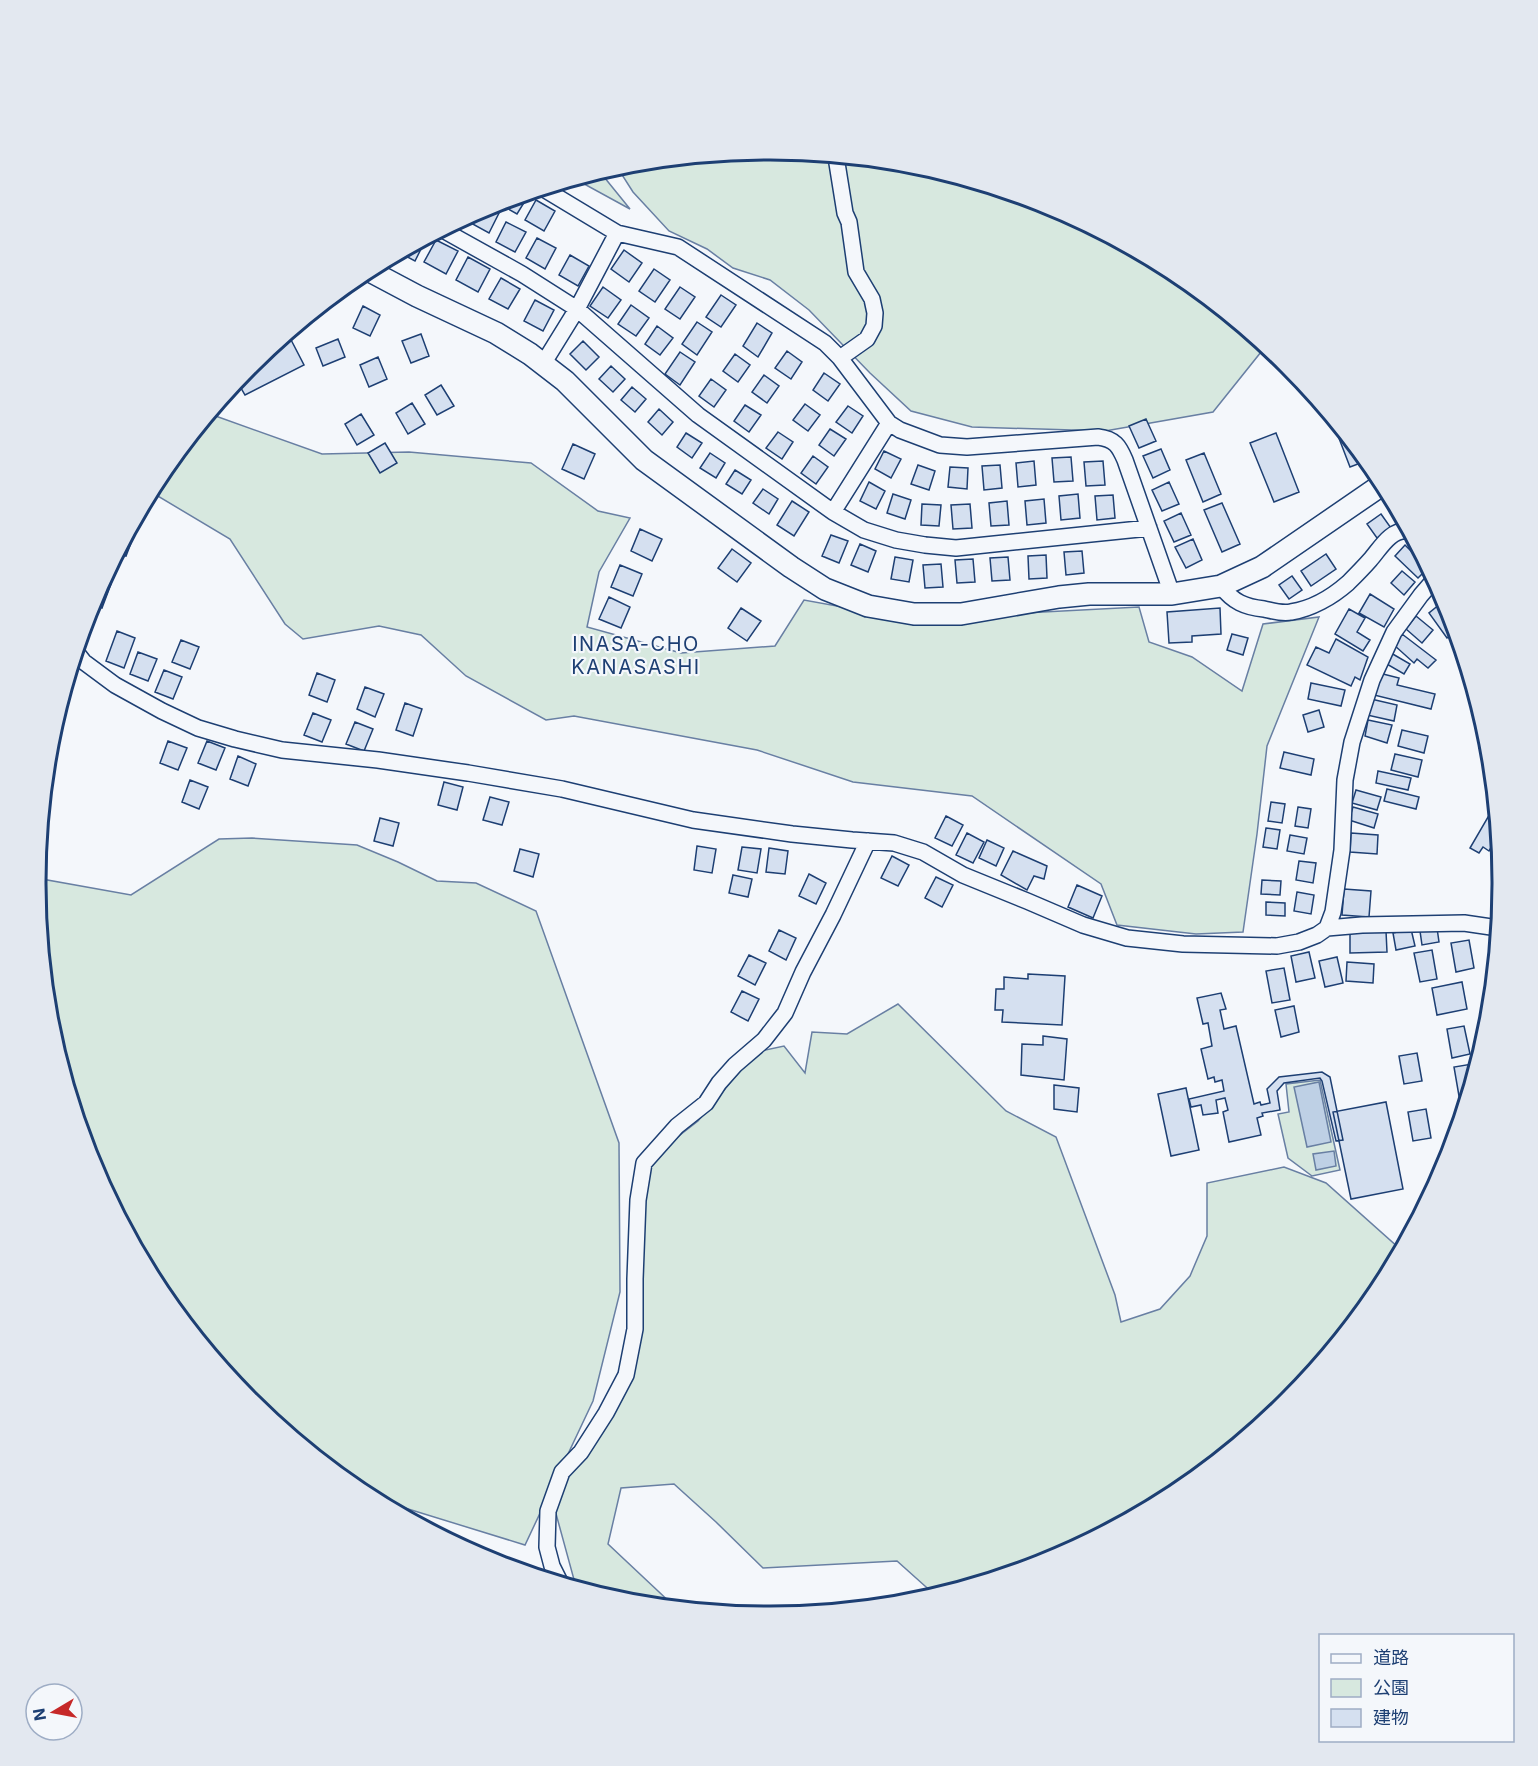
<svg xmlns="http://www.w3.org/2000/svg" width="1538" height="1766" viewBox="0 0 1538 1766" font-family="Inter,'Noto Sans JP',sans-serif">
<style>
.green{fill:#d7e8df;stroke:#687fa3;stroke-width:1.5}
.water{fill:#bed0e5;stroke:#687fa3;stroke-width:1.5}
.building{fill:#d5e0f0;stroke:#1d3f73;stroke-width:1.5}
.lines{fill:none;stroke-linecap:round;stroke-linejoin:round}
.street-casing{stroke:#1d3f73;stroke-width:18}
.secondary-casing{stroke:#1d3f73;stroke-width:24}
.street{stroke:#f4f7fb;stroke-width:15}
.secondary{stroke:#f4f7fb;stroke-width:21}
.labels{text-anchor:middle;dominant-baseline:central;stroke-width:4.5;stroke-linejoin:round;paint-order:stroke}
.neighbourhood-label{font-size:20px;letter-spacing:1.5px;fill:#1d3f73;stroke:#f4f7fb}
.rim{fill:none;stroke:#1d3f73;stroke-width:3}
</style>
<rect width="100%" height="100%" fill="#f4f7fb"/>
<path class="green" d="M769,150L912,164L1050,206L1177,274L1265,347L1213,412L1105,431L972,427L911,411L870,373L809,310L770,280L733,268L707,249L669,231L633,192L617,167L626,164Z
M600,172L630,209L575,179Z
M210,414L322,454L409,452L531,463L598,511L630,518L599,572L587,627L681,653L775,646L804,600L925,622L1024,613L1139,607L1149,642L1192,657L1242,691L1263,624L1319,617L1267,746L1257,834L1243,932L1196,934L1117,925L1101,884L972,796L853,782L757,750L574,716L546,720L466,676L421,635L379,626L303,639L285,624L230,539L151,492L160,475Z
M252,838L357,845L398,862L437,881L476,883L536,911L619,1143L620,1292L593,1401L525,1545L379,1500L342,1476L250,1401L159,1290L92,1163L50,1026L36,878L131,895L219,839Z
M898,1004L1006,1111L1056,1137L1115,1295L1121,1322L1160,1309L1190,1276L1207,1236V1183L1284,1167L1326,1183L1400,1249L1378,1291L1287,1402L1176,1493L1049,1560L935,1595L897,1561L763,1568L716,1522L674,1484L621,1488L608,1544L675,1607L626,1602L576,1587L552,1499L629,1358L644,1163L698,1121L756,1052L784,1046L805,1073L812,1032L847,1034Z
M1320,1080L1340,1170L1312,1176L1288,1158L1278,1114L1289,1112L1286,1084Z"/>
<path class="water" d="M1319,1082L1331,1142L1307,1147L1294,1087Z
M1334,1151L1336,1166L1316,1170L1313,1154Z"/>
<path class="building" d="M518,197L525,201L517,214L498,203Z
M536,200L555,211L544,231L525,220Z
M487,206L499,213L489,233L469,222L474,214Z
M506,222L526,232L515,252L496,242Z
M537,238L556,248L545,269L526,258Z
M436,240L458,251L446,274L424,262Z
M419,243L423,245L415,261L400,253Z
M624,250L642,263L629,282L611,269Z
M570,255L589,266L578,286L559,275Z
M468,257L490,269L478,292L456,280Z
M654,269L670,280L655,302L639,291Z
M501,278L520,289L508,309L489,299Z
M603,287L621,300L608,318L590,306Z
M680,287L695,297L680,319L665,309Z
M721,295L736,305L721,327L706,317Z
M535,300L554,310L543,331L524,321Z
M631,305L649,318L636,336L618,324Z
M363,306L380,315L370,336L353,328Z
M697,322L712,332L697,355L682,344Z
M757,323L772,333L758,357L743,346Z
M657,326L673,338L660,355L645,344Z
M288,334L304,365L245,395L237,381L251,364Z
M421,334L429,356L411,363L402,341Z
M338,339L345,357L323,366L316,348Z
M583,341L599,357L586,370L570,354Z
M787,351L802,362L791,379L775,368Z
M680,352L695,362L680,385L665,374Z
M735,354L750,365L738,382L723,371Z
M378,357L387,379L369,387L360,365Z
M611,366L625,379L613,392L599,379Z
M824,373L840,384L828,401L813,390Z
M764,375L779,386L767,403L752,392Z
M711,379L726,390L714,407L699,396Z
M441,385L454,406L437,415L425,395Z
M632,387L646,399L635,412L621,400Z
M412,403L425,424L408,434L396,413Z
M805,404L820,415L808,431L793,420Z
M745,405L761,415L749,432L734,421Z
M848,406L863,416L852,433L836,422Z
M659,409L673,422L662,435L648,422Z
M361,414L374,435L357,445L345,424Z
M1146,419L1156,441L1139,448L1129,426Z
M1332,420L1366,461L1350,467Z
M830,429L846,439L834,456L819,445Z
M778,432L793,442L782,459L766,448Z
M686,433L702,443L692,458L677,447Z
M1276,433L1299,492L1274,502L1250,443Z
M385,443L397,463L380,473L368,453Z
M573,444L595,454L584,479L562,469Z
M1161,449L1170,470L1153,478L1143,456Z
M884,451L901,459L891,478L875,469Z
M710,453L725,463L716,478L700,468Z
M1204,453L1221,494L1203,502L1186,460Z
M813,456L828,467L816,484L801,473Z
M1071,457L1073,481L1054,482L1052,458Z
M1034,461L1036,485L1018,487L1016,463Z
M1103,461L1105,485L1086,486L1084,462Z
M918,465L935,471L929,490L911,484Z
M1000,465L1002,488L984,490L982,466Z
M950,467L968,468L967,489L948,487Z
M735,470L751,480L742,494L726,484Z
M869,482L885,491L876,509L860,501Z
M1169,482L1179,504L1162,511L1152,490Z
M763,489L778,499L769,514L753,503Z
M893,494L911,500L905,519L887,513Z
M1078,494L1080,518L1061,520L1059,496Z
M1113,495L1115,518L1097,520L1095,496Z
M1044,499L1046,523L1027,525L1025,501Z
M792,501L809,512L794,536L777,525Z
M1007,501L1009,525L991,526L989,503Z
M1222,503L1240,544L1222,552L1204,510Z
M922,504L941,505L939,526L921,525Z
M970,504L972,528L953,529L951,505Z
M1181,513L1191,535L1174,542L1164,521Z
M1381,514L1391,528L1377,538L1367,524Z
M133,525L137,527L126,556L118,554Z
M640,529L662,539L652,561L631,551Z
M831,535L848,541L839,563L822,556Z
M1193,539L1202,560L1186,568L1175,547Z
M860,544L876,551L868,572L851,565Z
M1405,545L1411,551L1416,546L1428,568L1418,578L1395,556Z
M732,549L751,563L737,582L718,568Z
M1082,551L1084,573L1066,575L1064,552Z
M1326,554L1336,569L1311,586L1301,571Z
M1046,555L1047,578L1029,579L1028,556Z
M895,557L913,560L909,582L891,579Z
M1008,557L1010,580L992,581L990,558Z
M973,559L975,582L957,583L955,560Z
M941,564L943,587L925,588L923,565Z
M620,565L642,574L633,596L611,587Z
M1402,571L1415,582L1404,595L1391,583Z
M1292,576L1302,590L1289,599L1279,585Z
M103,581L111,584L102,608L91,604Z
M1370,594L1394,609L1384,627L1359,613Z
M609,597L630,607L621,628L599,619Z
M1440,604L1453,625L1455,633L1447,638L1429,613Z
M741,608L761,621L747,641L728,628Z
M1220,608L1221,634L1192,636V642L1169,643L1167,612Z
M1349,609L1365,618L1357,632L1370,640L1363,651L1335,634Z
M1416,616L1433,630L1422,643L1406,629Z
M117,631L135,638L124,668L106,661Z
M1232,634L1248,638L1243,655L1227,650Z
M1402,634L1436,660L1428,668L1417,659L1414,663L1394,645Z
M1336,639L1368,657L1360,680L1355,677L1351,686L1307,665L1316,647L1329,653Z
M181,640L199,647L190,669L172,662Z
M138,652L157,659L148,681L130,674Z
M1391,653L1410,664L1404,674L1385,663Z
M164,670L182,677L173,699L155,692Z
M317,673L335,680L327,702L309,695Z
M1379,673L1399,678L1397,685L1435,694L1431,709L1374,695Z
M1311,683L1345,690L1341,706L1308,699Z
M365,687L384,694L375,717L357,709Z
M1371,699L1397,705L1394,721L1367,715Z
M405,703L422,709L413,736L396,730Z
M1319,710L1324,727L1308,732L1303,715Z
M313,713L331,720L322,742L304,735Z
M1368,720L1392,725L1387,743L1365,736Z
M355,722L373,729L364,751L346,744Z
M1402,730L1428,736L1424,753L1398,746Z
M168,741L187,748L178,770L160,763Z
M207,741L225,748L216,770L198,763Z
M1488,742L1490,764L1479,748Z
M1284,752L1314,759L1311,775L1280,768Z
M1395,754L1422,760L1418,777L1391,770Z
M238,756L256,764L248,786L230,779Z
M1378,771L1411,778L1408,790L1376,783Z
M190,780L208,787L199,809L182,802Z
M444,782L463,787L457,810L438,805Z
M1387,789L1419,797L1416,809L1384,801Z
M1356,790L1381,797L1377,810L1352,803Z
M490,797L509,802L502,825L483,820Z
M1271,802L1285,804L1282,823L1268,821Z
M1298,807L1311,809L1308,828L1295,826Z
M1353,807L1378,814L1374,828L1349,820Z
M946,816L963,825L952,846L935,838Z
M1488,817L1496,822L1497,836L1489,851L1483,847L1479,853L1470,848Z
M380,818L399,823L393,846L374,841Z
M1266,828L1280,830L1277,849L1263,847Z
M967,833L984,842L973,863L956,855Z
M1351,833L1378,835L1377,854L1350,852Z
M1290,835L1307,838L1304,854L1287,851Z
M987,840L1004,848L996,866L979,858Z
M697,846L716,849L712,873L694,870Z
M742,847L761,849L757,873L738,870Z
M769,848L788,851L785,874L766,872Z
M520,849L539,854L533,877L514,871Z
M1013,851L1047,866L1044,879L1034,876L1027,890L1001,875Z
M892,856L909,865L898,886L881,878Z
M1299,861L1316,863L1313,883L1296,880Z
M809,874L826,883L816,904L799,896Z
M733,875L752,879L748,897L729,893Z
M936,877L953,885L942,907L925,898Z
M1262,880L1281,881L1280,895L1261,894Z
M1077,885L1102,896L1093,918L1068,907Z
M1344,889L1371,891L1369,917L1342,915Z
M1297,892L1314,895L1311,914L1294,911Z
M1266,902L1285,903V916L1266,915Z
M1437,928L1439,942L1422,945L1420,931Z
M1411,929L1415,946L1396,950L1393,933Z
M779,930L796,938L786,960L769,951Z
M1386,931L1387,952L1350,953V932Z
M1469,940L1474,968L1456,972L1451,943Z
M1432,950L1437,979L1420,982L1414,953Z
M1309,952L1315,978L1296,982L1291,956Z
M749,955L766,963L755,985L738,976Z
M1337,957L1343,983L1325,987L1319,961Z
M1347,962L1374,964L1373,983L1346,981Z
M1284,968L1290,1000L1272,1003L1266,971Z
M1028,974L1065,976L1062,1025L1002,1022L1003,1010H995L996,989H1004V977L1028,979Z
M1462,982L1467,1009L1437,1015L1432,988Z
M742,991L759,999L748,1021L731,1012Z
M1221,993L1226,1009L1220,1010L1224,1029L1236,1026L1254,1104L1260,1102L1261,1105L1270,1103L1267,1089L1279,1077L1322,1072L1330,1077L1343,1140L1336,1141L1322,1081L1320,1078L1284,1083L1277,1091L1280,1110L1262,1113L1263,1116L1257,1118L1261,1135L1229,1142L1223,1112L1228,1110L1225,1098L1216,1100L1218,1113L1203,1115L1201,1105L1191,1107L1189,1099L1224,1091L1222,1080L1215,1082L1214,1077L1208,1079L1201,1049L1212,1046L1208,1023L1203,1024L1197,998Z
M1294,1006L1299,1032L1281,1037L1275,1010Z
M1464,1026L1470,1054L1452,1058L1447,1029Z
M1043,1036L1067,1039L1064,1080L1021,1075L1022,1044L1043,1045Z
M1417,1053L1422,1081L1404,1084L1399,1056Z
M1472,1064L1474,1073L1467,1094L1459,1096L1454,1067Z
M1054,1085L1079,1088L1077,1112L1054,1109Z
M1186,1088L1199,1150L1171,1156L1158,1094Z
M1386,1102L1403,1189L1351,1199L1333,1112Z
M1426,1109L1431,1138L1413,1141L1408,1112Z"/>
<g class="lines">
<defs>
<path id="street" d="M836,157L845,213L849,222L856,272L872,299L875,313L874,326L867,339L840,358
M544,189L617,233L678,247L825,343L840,358L889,423L900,430L940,445L967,447L1098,437C1115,439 1119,446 1125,460L1172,594
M443,230L522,274L577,309L698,415L833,512L864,530L896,540L925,545L956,548L1149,528
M543,364L577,309L617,233
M833,512L889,423
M1221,586C1233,602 1245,607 1264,609C1273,611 1282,614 1291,612C1311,609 1332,597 1348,583C1355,576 1363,568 1370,560C1380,549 1390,529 1408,531
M77,653L84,662L115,685L162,711L198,728L235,739L282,750L378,760L468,773L562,789L693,820L792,834L852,840L894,843L923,852L963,875L1027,901L1083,925L1127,938L1183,944L1277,946L1299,942L1317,935L1327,928L1333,912L1342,850L1345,780L1352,742L1372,680L1394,632L1421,595L1434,580
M1327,928L1362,925L1464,923L1498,928
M560,1582L552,1566L547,1547L548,1511L562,1472L581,1452L606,1413L626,1375L635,1329V1279L638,1200L644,1163L677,1126L706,1103L719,1083L735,1065L764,1040L785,1013L803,972L833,915L868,841"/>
<path id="secondary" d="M368,270L417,296L496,333L530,354L565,381L644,460L791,567L825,589L868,606L914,614H961L1059,597L1089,594H1172L1221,586L1262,567L1383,484"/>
</defs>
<use href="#street" class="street-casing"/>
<use href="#secondary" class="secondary-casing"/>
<use href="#street" class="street"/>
<use href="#secondary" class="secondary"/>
</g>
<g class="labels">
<g class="neighbourhood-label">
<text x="636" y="644">INASA-CHO<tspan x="636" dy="23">KANASASHI</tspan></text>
</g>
</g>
<path d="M0 0H1538V1766H0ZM768 160H770A722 722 0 0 1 1492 882V884A722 722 0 0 1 770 1606H768A722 722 0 0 1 46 884V882A722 722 0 0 1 768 160Z" fill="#e3e8f0" fill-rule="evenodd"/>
<path class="rim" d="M768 160H770A722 722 0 0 1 1492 882V884A722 722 0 0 1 770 1606H768A722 722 0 0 1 46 884V882A722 722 0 0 1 768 160Z"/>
<rect x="1319" y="1634" width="195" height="108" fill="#f4f7fb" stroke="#9eadc5" stroke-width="1.5"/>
<rect x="1331" y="1654" width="30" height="9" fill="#f4f7fb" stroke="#9eadc5" stroke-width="1.5"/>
<text x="1373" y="1664" font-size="18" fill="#1d3f73">道路</text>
<rect x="1331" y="1679" width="30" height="18" fill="#d7e8df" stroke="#9eadc5" stroke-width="1.5"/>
<text x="1373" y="1694" font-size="18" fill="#1d3f73">公園</text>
<rect x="1331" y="1709" width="30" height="18" fill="#d5e0f0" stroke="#9eadc5" stroke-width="1.5"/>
<text x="1373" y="1724" font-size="18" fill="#1d3f73">建物</text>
<g transform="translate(54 1712) rotate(260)"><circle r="28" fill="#f4f7fb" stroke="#9eadc5" stroke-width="1.5"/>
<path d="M0-4.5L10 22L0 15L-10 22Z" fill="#c62828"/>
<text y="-9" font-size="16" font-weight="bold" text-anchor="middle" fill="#1d3f73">N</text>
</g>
</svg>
